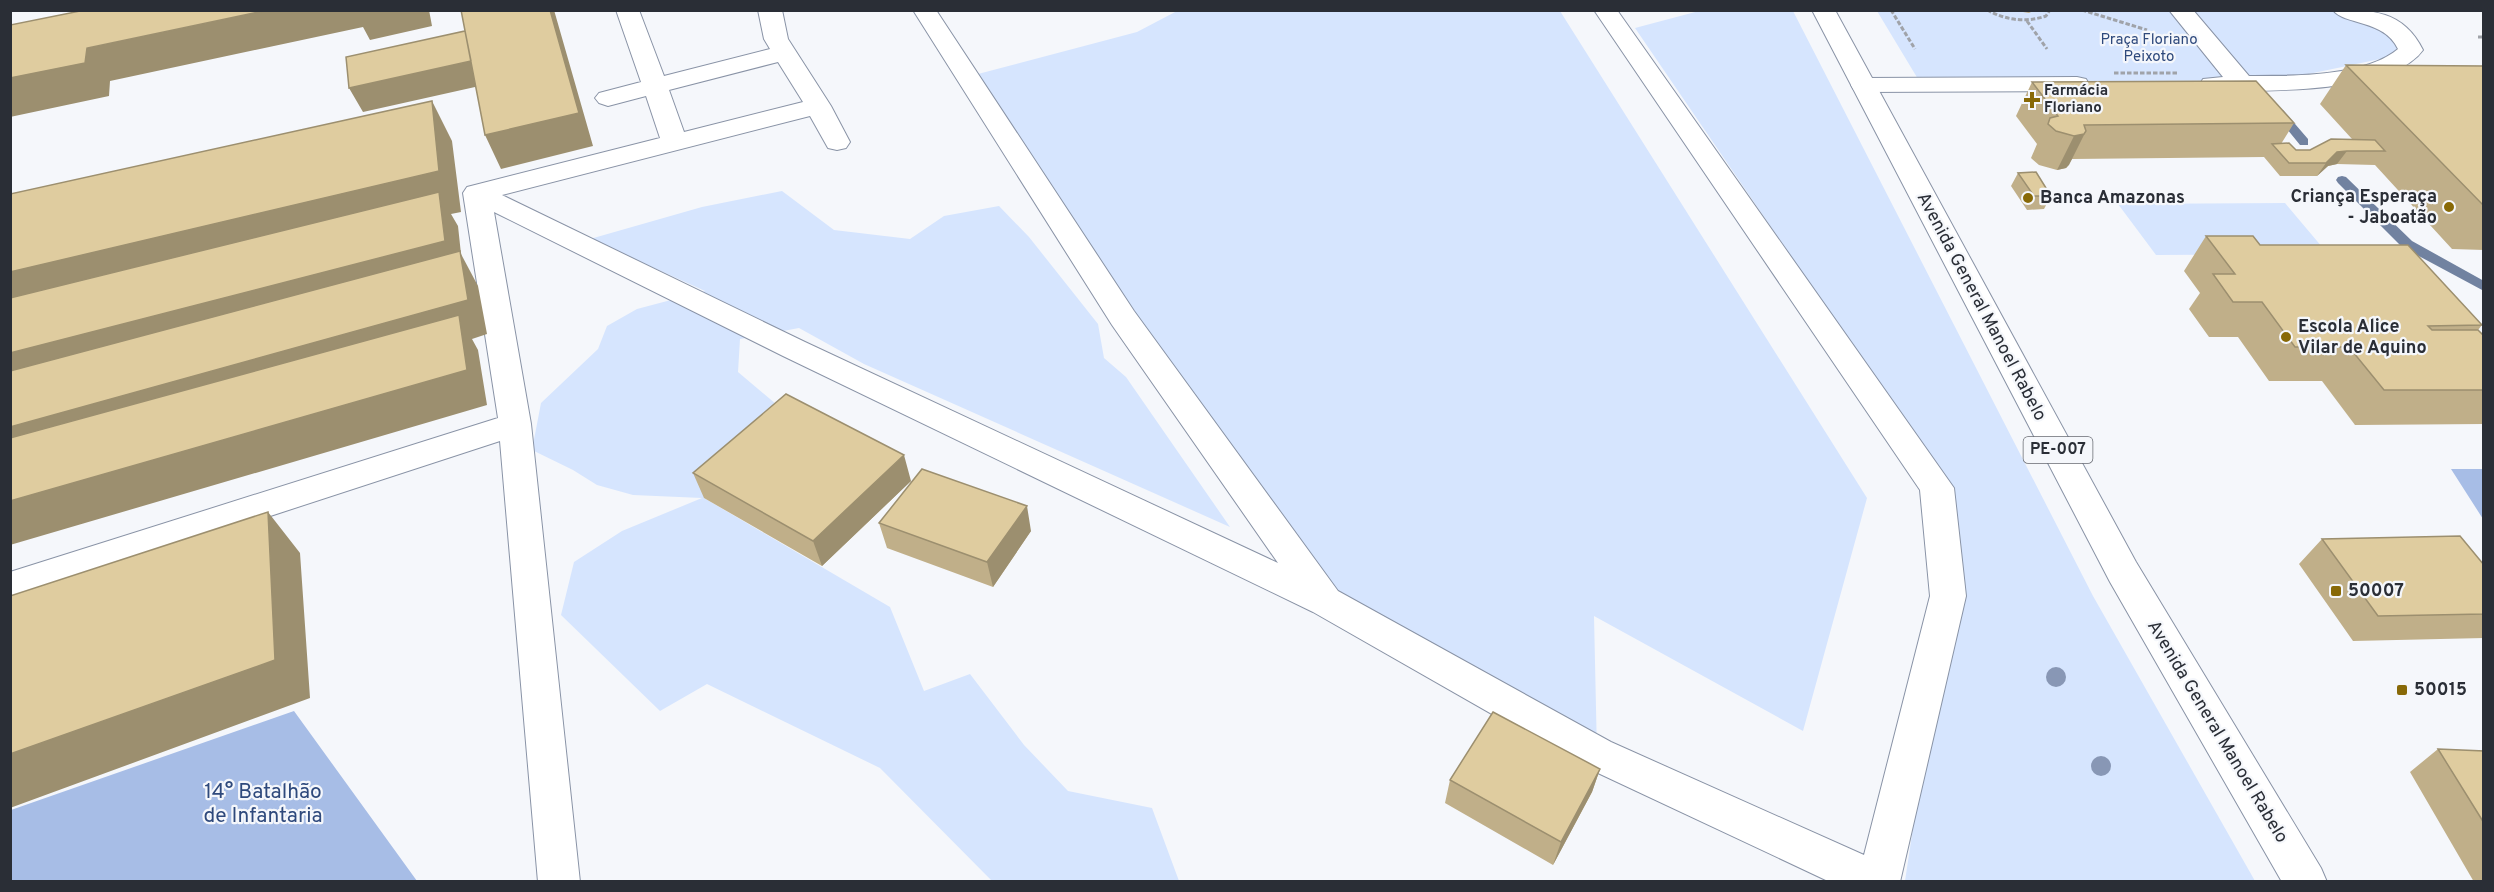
<svg xmlns="http://www.w3.org/2000/svg" width="2494" height="892" viewBox="0 0 2494 892" font-family="Overpass,sans-serif">
<style>
.green{fill:#d6e5fe}
.forest{fill:#a7bde6}
.lines{fill:none;stroke-linecap:round;stroke-linejoin:round}
.stream{fill:#7182a0;fill-rule:evenodd}
.minor-casing{stroke:#8993a6;stroke-width:2}
.major-casing{stroke:#8993a6;stroke-width:2}
.path{stroke:#a0a3a9;stroke-width:3;stroke-dasharray:4.5 2;stroke-linecap:butt}
.minor{fill:#fff;fill-rule:evenodd}
.major{fill:#fff;fill-rule:evenodd}
.tree{fill:#8897b5}
.wall{fill:#c0af89}
.shaded-wall{fill:#9c8f6f}
.building{fill:#dfcc9f;stroke:#9c8f6f;stroke-width:1.5}
.poi-dot{fill:#886907;stroke:#f5f7fb;stroke-width:2}
.labels{text-anchor:middle;dominant-baseline:central;stroke-width:4.5;stroke-linejoin:round;paint-order:stroke}
.far-park-label{font-size:15px;fill:#2e497c;stroke:#f5f7fb}
.far-poi-label{font-size:15px;font-weight:bold;fill:#2a2e36;stroke:#f5f7fb;text-anchor:start}
.shield{fill:#f5f7fb;stroke:#676a71;stroke-width:1.5}
.shield-label{font-size:16px;font-weight:bold;fill:#2a2e36}
.poi-label{font-size:18px;font-weight:bold;fill:#2a2e36;stroke:#f5f7fb;text-anchor:start}
.street-label{font-size:18px;fill:#2a2e36;stroke:#f5f7fb}
.near-park-label{font-size:21px;fill:#2e497c;stroke:#f5f7fb}
</style>
<rect width="100%" height="100%" fill="#f5f7fb"/>
<path class="green" d="M1177,11H1560L1867,498L1803,731L1594,616L1597,754L1326,602L978,74L1137,32Z
M1699,11H1793L2093,596L2255,881H1905L1948,596L1955,490L1788,252L1635,28Z
M1877,11H2333L2367,18L2386,26L2404,54L2246,87L1924,89Z
M782,191L834,230L910,239L944,216L999,206L1029,237L1098,324L1104,358L1126,377L1230,527L864,364L799,328L740,339L738,372L795,420L704,498L890,607L924,691L970,674L1024,745L1068,791L1152,808L1179,881H992L880,768L707,684L660,711L561,615L574,562L622,531L702,498L633,495L597,485L573,470L532,450L541,403L598,349L607,326L637,309L705,291L590,239L702,207Z
M2285,203L2328,254L2156,255L2118,204Z"/>
<path class="forest" d="M2451,469H2483V519Z
M294,711L417,881H11V810Z"/>
<g class="lines">
<path class="stream" d="M2279,109L2283,110L2308,139V145H2300L2275,114L2273,112Z
M2342,176L2346,177L2412,241L2484,281V291L2402,247L2338,183L2336,180L2338,177Z"/>
<defs>
<path id="minor" d="M616,10H639L664,76L770,49L764,39L758,10H782L788,39L831,106L850,142L846,148L837,150L828,148L810,116L502,195L805,342L1278,563L1112,325L913,10H936L1134,311L1338,591L1611,742L1864,855L1930,596L1920,490L1594,10H1617L1954,488L1966,596L1900,882H1830L1583,766L1313,612L783,356L494,212L531,424L580,882H538L500,441L10,601V572L498,418L463,193L467,187L660,138L646,96L608,106L599,103L595,98L599,93L641,82ZM778,62L803,102L684,132L669,90Z
M2169,10H2193L2249,76C2291,76 2365,77 2398,49C2384,19 2343,25 2333,10C2372,10 2403,10 2423,50C2392,94 2263,91 2212,91L2203,89L2200,84L2203,79L2223,77Z
M2077,77L2086,79L2089,84L2086,89L2077,91L1863,92L1854,90L1851,85L1854,80L1863,78Z"/>
<path id="major" d="M1812,10H1835L2136,562L2321,868L2327,882H2282L2110,582Z"/>
</defs>
<use href="#minor" class="minor-casing"/>
<use href="#major" class="major-casing"/>
<path class="path" d="M1891,10L1915,49
M1987,10C2006,20 2025,23 2046,16L2050,10
M2082,10L2147,30
M2027,21L2047,49
M2478,37H2484
M2114,73H2178"/>
<use href="#minor" class="minor"/>
<use href="#major" class="major"/>
</g>
<g class="tree">
<circle cx="2056" cy="677" r="10"/>
<circle cx="2101" cy="766" r="10"/>
</g>
<path class="wall" d="M2011,10H2035L2029,13Z
M2346,65L2484,66V250L2452,249L2375,165L2337,164L2328,166L2317,176H2280L2264,157L2072,159L2066,168L2057,170L2039,165L2031,158L2037,144L2016,116L2032,82L2294,123L2281,144L2296,150H2310L2352,139L2320,104Z
M2018,173L2051,196L2044,209L2027,210L2011,186Z
M2206,236L2260,245L2482,325L2478,330L2484,335V424L2355,425L2322,381H2269L2238,337H2209L2189,309L2200,293L2184,271Z
M693,473L911,481L822,566L704,498Z
M879,523L1031,531L993,587L887,548Z
M2322,539L2484,565V638L2353,641L2299,564Z
M2438,749L2484,751V882H2474L2410,772Z
M1600,769L1592,792L1553,865L1445,803L1450,780Z"/>
<path class="shaded-wall" d="M268,10H429L432,26L370,40L363,27L110,81L109,96L10,117V78L87,48Z
M550,10H554L593,146L501,169L485,135Z
M473,60L484,85L363,112L349,88Z
M432,101L452,141L461,212L451,214L458,226L461,254L478,286L487,334L472,339L478,350L487,405L10,545V272Z
M2086,131L2069,165L2066,168L2057,170L2074,136Z
M2347,151L2337,164L2328,166L2317,176L2326,163L2337,152Z
M904,455L911,481L822,566L813,541Z
M1027,506L1031,531L993,587L987,562Z
M268,512L300,553L310,698L10,808V754Z
M1600,769L1592,792L1553,865L1561,842Z"/>
<path class="building" d="M85,10H268L87,48L85,63L10,78V25Z
M461,10H550L579,113L485,135Z
M465,31L471,61L349,88L346,57Z
M2346,65L2484,66V206Z
M2256,81L2294,123L2084,125L2086,131L2084,134L2074,136L2056,131L2048,124L2050,118L2058,116L2032,82Z
M432,101L439,171L10,272V194Z
M2331,139L2375,140L2385,151H2347L2337,152L2326,163H2289L2272,144L2289,143L2296,150H2310Z
M2036,172L2051,196H2034L2018,173Z
M439,192L445,241L10,353V298Z
M2206,236H2253L2260,245H2408L2482,325L2428,326L2432,330H2478L2484,336V390H2384L2349,347H2295L2262,302H2233L2213,274H2235Z
M460,251L468,300L10,427V371Z
M459,315L467,370L10,501V438Z
M786,394L904,455L813,541L693,473Z
M922,469L1027,506L987,562L879,523Z
M268,512L275,660L10,754V596Z
M2460,536L2484,565V614L2378,616L2322,539Z
M1493,712L1600,769L1561,842L1450,780Z
M2438,749L2484,751V823Z"/>
<g class="poi-dot">
<path d="M2029 91h6v6h6v6h-6v6h-6v-6h-6v-6h6z"/>
<circle cx="2028" cy="198" r="6"/>
<circle cx="2449" cy="207" r="6"/>
<circle cx="2286" cy="337" r="6"/>
<rect x="2330" y="585" width="12" height="12" rx="3"/>
<rect x="2396" y="684" width="12" height="12" rx="3"/>
</g>
<g class="labels">
<g class="far-park-label">
<text x="2149" y="40">Praça Floriano<tspan x="2149" dy="17">Peixoto</tspan></text>
</g>
<g class="far-poi-label">
<text x="2044" y="91">Farmácia<tspan x="2044" dy="17">Floriano</tspan></text>
</g>
<rect class="shield" x="2023.5" y="437" width="69" height="26" rx="4.5"/>
<g class="shield-label">
<text x="2058" y="450">PE-007</text>
</g>
<g class="poi-label">
<text x="2437" y="197" text-anchor="end">Criança Esperaça<tspan x="2437" dy="21">- Jaboatão</tspan></text>
<text x="2040" y="198">Banca Amazonas</text>
<text x="2298" y="327">Escola Alice<tspan x="2298" dy="21">Vilar de Aquino</tspan></text>
<text x="2348" y="591">50007</text>
<text x="2414" y="690">50015</text>
</g>
<g class="street-label">
<text transform="translate(1981 307) rotate(62)">Avenida General Manoel Rabelo</text>
<text transform="translate(2217 732) rotate(59)">Avenida General Manoel Rabelo</text>
</g>
<g class="near-park-label">
<text x="263" y="792">14° Batalhão<tspan x="263" dy="24">de Infantaria</tspan></text>
</g>
</g>
<rect width="2494" height="892" fill="none" stroke="#2a2e36" stroke-width="24"/>
</svg>
